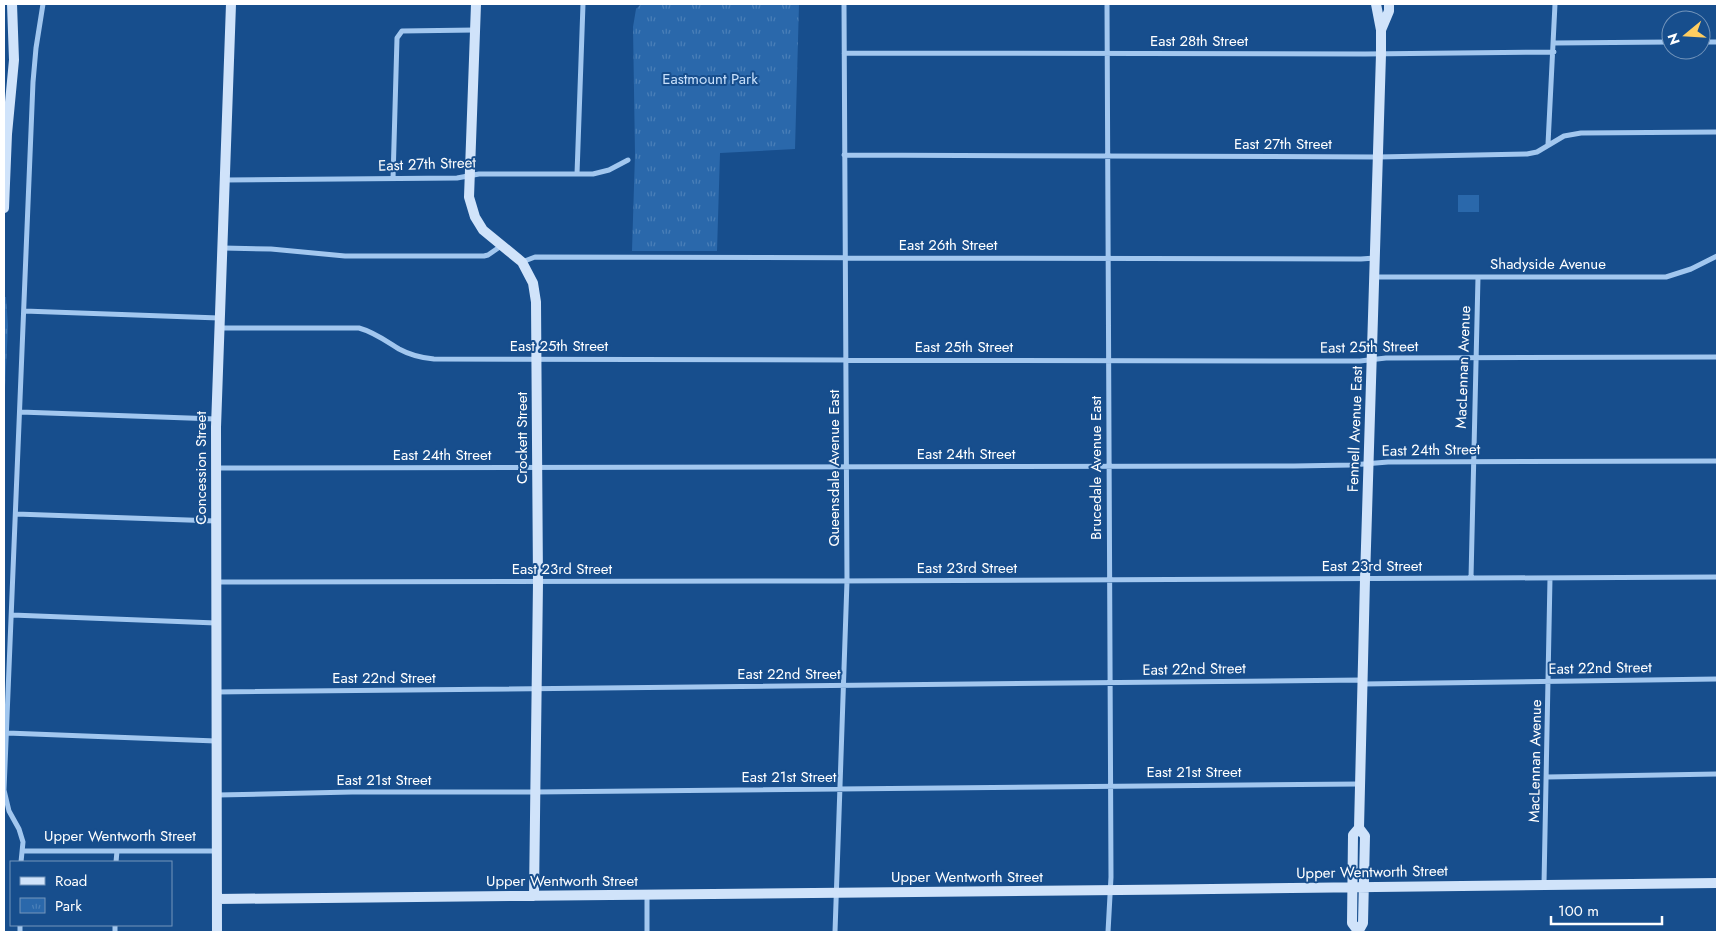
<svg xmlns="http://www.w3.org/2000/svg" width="1721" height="936" viewBox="0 0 1721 936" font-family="Jost,sans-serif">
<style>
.grass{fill:#2a68ab}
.park{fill:url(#park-tufts)}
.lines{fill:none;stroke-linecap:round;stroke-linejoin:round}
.street{stroke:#a2c7ef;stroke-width:5}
.secondary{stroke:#d0e3fa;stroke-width:10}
.labels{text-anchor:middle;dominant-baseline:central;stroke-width:4;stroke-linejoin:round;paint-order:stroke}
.street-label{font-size:15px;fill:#fff;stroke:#174e8d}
.park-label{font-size:15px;fill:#c8e0fb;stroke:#174e8d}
</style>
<defs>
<pattern id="park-tufts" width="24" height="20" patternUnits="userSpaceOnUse" patternTransform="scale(1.25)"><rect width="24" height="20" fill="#2a68ab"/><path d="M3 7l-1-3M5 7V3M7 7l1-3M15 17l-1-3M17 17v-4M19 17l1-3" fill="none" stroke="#4a7fb8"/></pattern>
</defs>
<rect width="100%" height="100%" fill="#174e8d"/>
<path class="grass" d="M1458,195H1479V212H1458Z"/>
<path class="park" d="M641,4H799L795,149L720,153L717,251H632L635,154L633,27L636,9Z
M4,297H6L8,326L4,409Z"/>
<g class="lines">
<path class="street" d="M1107,4L1111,877L1108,932
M1701,42H1717
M1554,43L1671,42
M844,53L1365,54L1554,52
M1548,144L1555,4
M844,155L1378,157L1527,154L1537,152L1564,136L1581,133L1717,132
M577,174L583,4
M393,179L397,38L402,31L475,30
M225,180L457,178L479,174H593L609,170L628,160
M223,248L271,249L345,256H484L488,255L501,246
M522,262L535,257L1361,259L1375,258
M1375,277H1666L1691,269L1717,256
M24,311L219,318
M218,328H359C374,332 386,341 399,349C410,355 422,358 434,359L1279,361H1360L1386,358L1717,357
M20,412L216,419
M216,468L1294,466L1352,465L1388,462L1717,461
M16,514L216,521
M1471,578L1478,277
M216,582L835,581L1717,577
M12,615L216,623
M1363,684L1717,679
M216,692L1362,680
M7,733L216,741
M1547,777L1717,774
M217,795L352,792H535L1360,784
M23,851H216
M21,862L23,842L19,829L9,811L4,790L33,82L36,48L43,4
M116,862L117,851
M1544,884L1550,578
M647,896V932
M20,932V925
M115,932V925
M835,932L847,581L844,4"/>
<path class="secondary" d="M476,4L469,197L475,217L483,230L522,262L533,283L536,302L538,582L534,896
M1381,30L1389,11V4
M4,208L7,134L14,60L12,4
M217,899C717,897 1217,888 1717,883
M1358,931L1352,923L1353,835L1359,828
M217,932L216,427L231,4
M1358,932L1363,923L1365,836L1359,828L1365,579L1381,54V30L1376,4"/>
</g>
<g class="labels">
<g class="street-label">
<text x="1199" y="41">East 28th Street</text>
<text x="1283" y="144">East 27th Street</text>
<text transform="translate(427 164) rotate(-2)">East 27th Street</text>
<text x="948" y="245">East 26th Street</text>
<text x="1548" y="264">Shadyside Avenue</text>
<text x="559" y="346">East 25th Street</text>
<text x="964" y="347">East 25th Street</text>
<text transform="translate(1369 347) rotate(-1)">East 25th Street</text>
<text transform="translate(1463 367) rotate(-88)">MacLennan Avenue</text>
<text transform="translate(1355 429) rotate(-88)">Fennell Avenue East</text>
<text transform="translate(522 438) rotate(-90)">Crockett Street</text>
<text transform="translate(1431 450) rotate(-1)">East 24th Street</text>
<text x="966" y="454">East 24th Street</text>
<text x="442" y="455">East 24th Street</text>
<text transform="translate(201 468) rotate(-90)">Concession Street</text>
<text transform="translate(834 468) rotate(-90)">Queensdale Avenue East</text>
<text transform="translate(1096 468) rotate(-90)">Brucedale Avenue East</text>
<text x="1372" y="566">East 23rd Street</text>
<text x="967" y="568">East 23rd Street</text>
<text x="562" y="569">East 23rd Street</text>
<text transform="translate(1600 668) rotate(-1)">East 22nd Street</text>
<text transform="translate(1194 669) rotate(-1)">East 22nd Street</text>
<text x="789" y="674">East 22nd Street</text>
<text x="384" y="678">East 22nd Street</text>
<text transform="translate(1535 761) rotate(-89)">MacLennan Avenue</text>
<text x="1194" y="772">East 21st Street</text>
<text x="789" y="777">East 21st Street</text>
<text x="384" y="780">East 21st Street</text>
<text x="120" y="836">Upper Wentworth Street</text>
<text transform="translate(1372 872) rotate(-1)">Upper Wentworth Street</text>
<text x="967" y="877">Upper Wentworth Street</text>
<text x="562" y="881">Upper Wentworth Street</text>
</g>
<g class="park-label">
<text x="710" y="79">Eastmount Park</text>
</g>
</g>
<rect width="1721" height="936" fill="none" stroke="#ffffff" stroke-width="10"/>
<rect x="10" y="861" width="162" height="65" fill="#174e8d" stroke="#7495bb"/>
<rect x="20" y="877" width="25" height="8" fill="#d0e3fa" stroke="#7495bb"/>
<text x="55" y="886" font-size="15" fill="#ffffff">Road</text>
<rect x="20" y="898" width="25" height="15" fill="url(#park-tufts)" stroke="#7495bb"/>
<text x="55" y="911" font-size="15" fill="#ffffff">Park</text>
<g transform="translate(1686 35) rotate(252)"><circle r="24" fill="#174e8d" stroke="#7495bb"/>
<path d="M0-4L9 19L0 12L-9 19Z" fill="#ffcd60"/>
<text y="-8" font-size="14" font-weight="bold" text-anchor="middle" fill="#ffffff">N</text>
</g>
<path d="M1551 916v8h111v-8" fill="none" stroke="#ffffff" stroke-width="2.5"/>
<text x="1558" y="916" font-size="15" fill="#ffffff" stroke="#174e8d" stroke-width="4" paint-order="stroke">100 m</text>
</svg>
